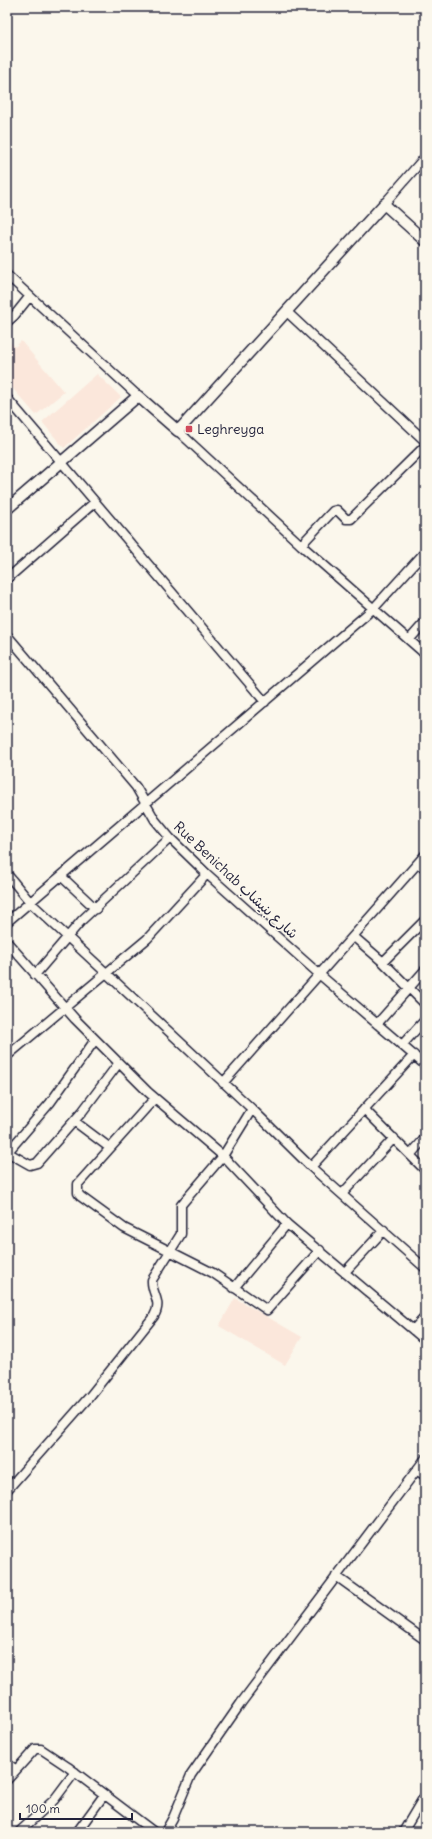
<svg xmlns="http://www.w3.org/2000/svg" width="432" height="1839" viewBox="0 0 432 1839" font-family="Delius,'Playpen Sans Arabic',sans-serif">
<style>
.built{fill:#fbe7db}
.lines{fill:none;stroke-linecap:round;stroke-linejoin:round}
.minor-casing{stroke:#22223b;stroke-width:11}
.tertiary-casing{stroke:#22223b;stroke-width:13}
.minor{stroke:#fbf7ec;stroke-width:8}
.tertiary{stroke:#fbf7ec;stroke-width:10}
.poi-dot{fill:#d1495b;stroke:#fbf7ec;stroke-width:1.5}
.labels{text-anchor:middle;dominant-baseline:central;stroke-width:3;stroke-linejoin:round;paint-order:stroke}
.poi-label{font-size:14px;fill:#22223b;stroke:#fbf7ec;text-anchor:start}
.street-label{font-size:14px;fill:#22223b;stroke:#fbf7ec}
</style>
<rect width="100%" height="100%" fill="#fbf7ec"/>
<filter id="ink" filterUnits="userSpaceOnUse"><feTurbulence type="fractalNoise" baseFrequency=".025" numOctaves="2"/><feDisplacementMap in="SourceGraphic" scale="8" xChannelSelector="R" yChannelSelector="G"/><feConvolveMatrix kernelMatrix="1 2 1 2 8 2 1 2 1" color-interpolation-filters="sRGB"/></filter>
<g filter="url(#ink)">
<path class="built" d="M7,337L15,347L21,341L64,392L36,415L7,382Z
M97,374L121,397L64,448L42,422Z
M235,1298L302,1337L285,1365L219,1326Z"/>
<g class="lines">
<defs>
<path id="minor" d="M384,204L425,157
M7,275L138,396
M287,312L425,441
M7,322L14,316L30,296
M7,398L265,702
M178,431L301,545L425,654
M301,545L333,511L337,510L346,519H351L425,446
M7,579L95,502
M7,635L136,787L155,820L170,838L207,874L319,974L425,1065
M409,640L425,622
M418,863L425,869
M7,874L30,902L252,1109L311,1167L425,1268
M61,876L96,909
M7,922L374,608L425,552
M353,936L383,962L425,1004
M7,942L75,1019L148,1092L223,1156L287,1224L425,1340
M383,962L425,920
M35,975L82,920L170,838
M377,1024L425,970
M402,1045L425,1020
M7,1056L147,939L207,874
M223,1083L425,855
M155,1098L78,1184V1193L80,1196L124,1228L213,1273L267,1310L320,1250
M364,1109L425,1170
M74,1121L110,1148
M7,1152L30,1165L37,1163L82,1112L118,1064
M7,1153L50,1103L95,1040
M411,1154L425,1138
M311,1167L414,1055
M342,1194L394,1138
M345,1272L384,1230
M234,1288L287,1224
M413,1330L425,1317
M417,1470L425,1476
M7,1490L90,1396L154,1316C163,1301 151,1294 152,1280L181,1234V1205L223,1156L252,1109
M336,1576L425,1640
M7,1763L16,1770
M7,1780L35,1749H41L68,1767L154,1832
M19,1832L54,1800L75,1772
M77,1832L104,1795
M165,1832L173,1818L191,1775L241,1703L425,1459
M403,1832L425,1795"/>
<path id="tertiary" d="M7,509L138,396L178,431L384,204L425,241"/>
</defs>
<use href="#minor" class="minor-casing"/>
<use href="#tertiary" class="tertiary-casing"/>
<use href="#minor" class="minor"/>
<use href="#tertiary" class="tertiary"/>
</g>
</g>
<rect class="poi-dot" x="185" y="425" width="8" height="8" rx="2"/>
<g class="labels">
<g class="poi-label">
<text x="197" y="429">Leghreyga</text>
</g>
<g class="street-label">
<text transform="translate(236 880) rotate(43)">Rue Benichab شارع بنيشاب</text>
</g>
</g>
<rect width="432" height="1839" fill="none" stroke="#fbf7ec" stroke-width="24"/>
<rect x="12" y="12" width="408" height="1815" fill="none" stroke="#22223b" stroke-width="1.5" filter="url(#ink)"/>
<path d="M20 1813v6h112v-6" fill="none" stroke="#22223b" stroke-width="2"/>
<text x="26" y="1813" font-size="12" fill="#22223b" stroke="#fbf7ec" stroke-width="3" paint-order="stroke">100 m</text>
</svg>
